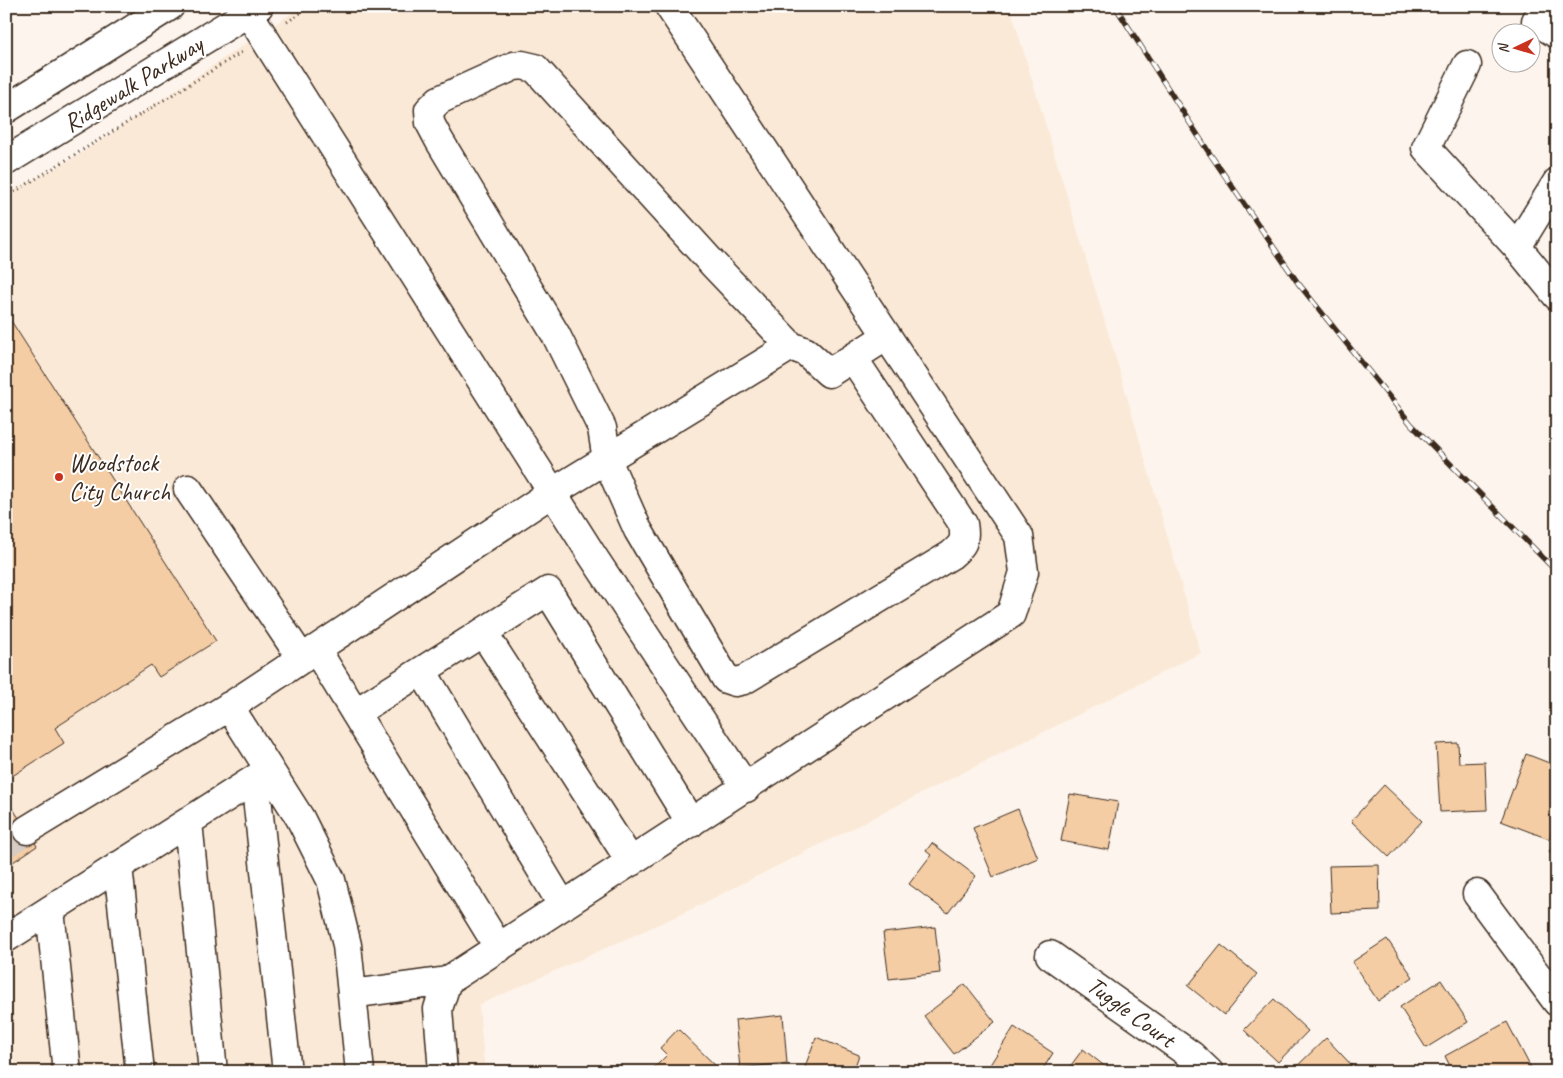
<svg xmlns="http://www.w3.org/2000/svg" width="1563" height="1078" viewBox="0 0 1563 1078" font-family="Caveat,sans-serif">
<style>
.built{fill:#fbe9d7}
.building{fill:#f5cda5;stroke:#3b2a1e}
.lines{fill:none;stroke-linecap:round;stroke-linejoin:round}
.minor-tunnel{stroke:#d6ccc4;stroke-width:28;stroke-dasharray:28 14;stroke-linecap:butt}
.minor-casing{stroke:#3b2a1e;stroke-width:31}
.major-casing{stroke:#3b2a1e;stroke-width:31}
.path{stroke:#3b2a1e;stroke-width:3;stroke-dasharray:1 4;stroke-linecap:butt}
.minor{stroke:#fff;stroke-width:28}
.major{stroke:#fff;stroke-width:28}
.rail-casing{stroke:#3b2a1e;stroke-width:5.5}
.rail{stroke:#fff;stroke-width:4;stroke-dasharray:11;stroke-linecap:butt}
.poi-dot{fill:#c8321e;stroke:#fff;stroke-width:2}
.labels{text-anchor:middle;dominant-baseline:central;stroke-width:4;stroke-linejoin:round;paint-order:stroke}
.street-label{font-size:25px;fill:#3b2a1e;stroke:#fff}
.poi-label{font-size:25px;fill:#3b2a1e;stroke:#fff;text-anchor:start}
</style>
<rect width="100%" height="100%" fill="#fdf5ed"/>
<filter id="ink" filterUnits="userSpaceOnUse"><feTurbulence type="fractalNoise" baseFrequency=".02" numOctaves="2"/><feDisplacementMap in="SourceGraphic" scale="10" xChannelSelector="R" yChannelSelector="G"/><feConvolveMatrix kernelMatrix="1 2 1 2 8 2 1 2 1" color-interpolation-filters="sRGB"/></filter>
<g filter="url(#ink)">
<path class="built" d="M302,6H1010L1118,365L1201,653L686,912L479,1005L485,1072H6V195L78,155Z"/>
<path class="building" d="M6,313L216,641L159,677L151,665L55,728L64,743L6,780Z
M1458,743L1459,763L1485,762L1487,810L1440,812L1436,744Z
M1526,754L1557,766V818L1549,839L1501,821Z
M1384,785L1422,821L1389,857L1351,821Z
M1070,794L1118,802L1109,850L1061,841Z
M6,798L37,846L7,866L6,865Z
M1018,809L1038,858L993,877L973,828Z
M932,843L976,876L948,913L909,884L931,855L926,851Z
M1557,845V863L1549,851Z
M1379,865L1380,911L1331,913L1329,866Z
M935,927L940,973L889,979L883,933Z
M1387,939L1413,977L1378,1001L1352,962Z
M1221,945L1257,974L1224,1015L1188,986Z
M1441,980L1468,1022L1426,1048L1400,1007Z
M965,984L995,1022L954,1054L924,1016Z
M1274,999L1308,1031L1278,1062L1244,1030Z
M783,1015L787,1063L740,1068L735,1020Z
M1507,1022L1531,1068L1524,1072H1453L1445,1056Z
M1014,1027L1053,1053L1041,1072L986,1071Z
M678,1029L721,1071L720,1072H654L652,1070L667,1055L660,1048Z
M816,1037L859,1055L853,1072H803Z
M1326,1038L1358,1072H1291Z
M1083,1049L1112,1072H1066Z"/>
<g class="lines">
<path class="minor-tunnel" d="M6,843L27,830"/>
<defs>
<path id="minor" d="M244,6L592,555L746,788
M1545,6L1536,21L1557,34
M1467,65L1426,148L1517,247L1557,182
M1517,247L1557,296
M853,358L963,524C966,541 963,545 951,555L744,680L735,682L726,679L638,530L607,460L602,428L556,335L439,140L430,123L429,110L439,100L514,66L522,65L535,68L713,264L791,346L806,352L829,373L887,336
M188,489L302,659
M483,632L631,862
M316,649L499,948
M422,671L563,906
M229,706L300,818L331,880L347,945L360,1072
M355,713L548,591L691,823
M255,779L287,1072
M188,822L213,1072
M27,830L235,703L553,492L791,346
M118,866L140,1072
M1477,894L1557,1002
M50,910L67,1072
M6,938L269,770
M1050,955L1192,1056L1209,1072
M352,994L447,981
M443,1072L438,1009L447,981L1011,614L1024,572L1019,536L669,6"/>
<path id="major" d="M6,109L170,6
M6,161L259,6"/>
</defs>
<use href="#minor" class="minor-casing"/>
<use href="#major" class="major-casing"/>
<path class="path" d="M287,22L311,6
M6,197L242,52"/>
<use href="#minor" class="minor"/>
<use href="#major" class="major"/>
<defs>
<path id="rail" d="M1115,6L1208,151L1298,283L1411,424L1557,572"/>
</defs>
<use href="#rail" class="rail-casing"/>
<use href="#rail" class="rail"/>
</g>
</g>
<circle class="poi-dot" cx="59" cy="477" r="5"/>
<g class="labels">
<g class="street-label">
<text transform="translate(133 84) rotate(-32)">Ridgewalk Parkway</text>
<text transform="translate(1131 1012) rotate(36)">Tuggle Court</text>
</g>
<g class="poi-label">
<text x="69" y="463">Woodstock<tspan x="69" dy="29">City Church</tspan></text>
</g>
</g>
<rect width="1563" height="1078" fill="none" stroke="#fff" stroke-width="25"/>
<rect x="12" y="12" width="1538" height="1053" fill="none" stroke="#3b2a1e" stroke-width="2" filter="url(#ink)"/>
<g transform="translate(1516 48) rotate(265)"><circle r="24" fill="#ffffff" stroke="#b1aaa5"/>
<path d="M0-4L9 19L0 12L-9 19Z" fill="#c8321e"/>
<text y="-8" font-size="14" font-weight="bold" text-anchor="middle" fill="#3b2a1e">N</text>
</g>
</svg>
